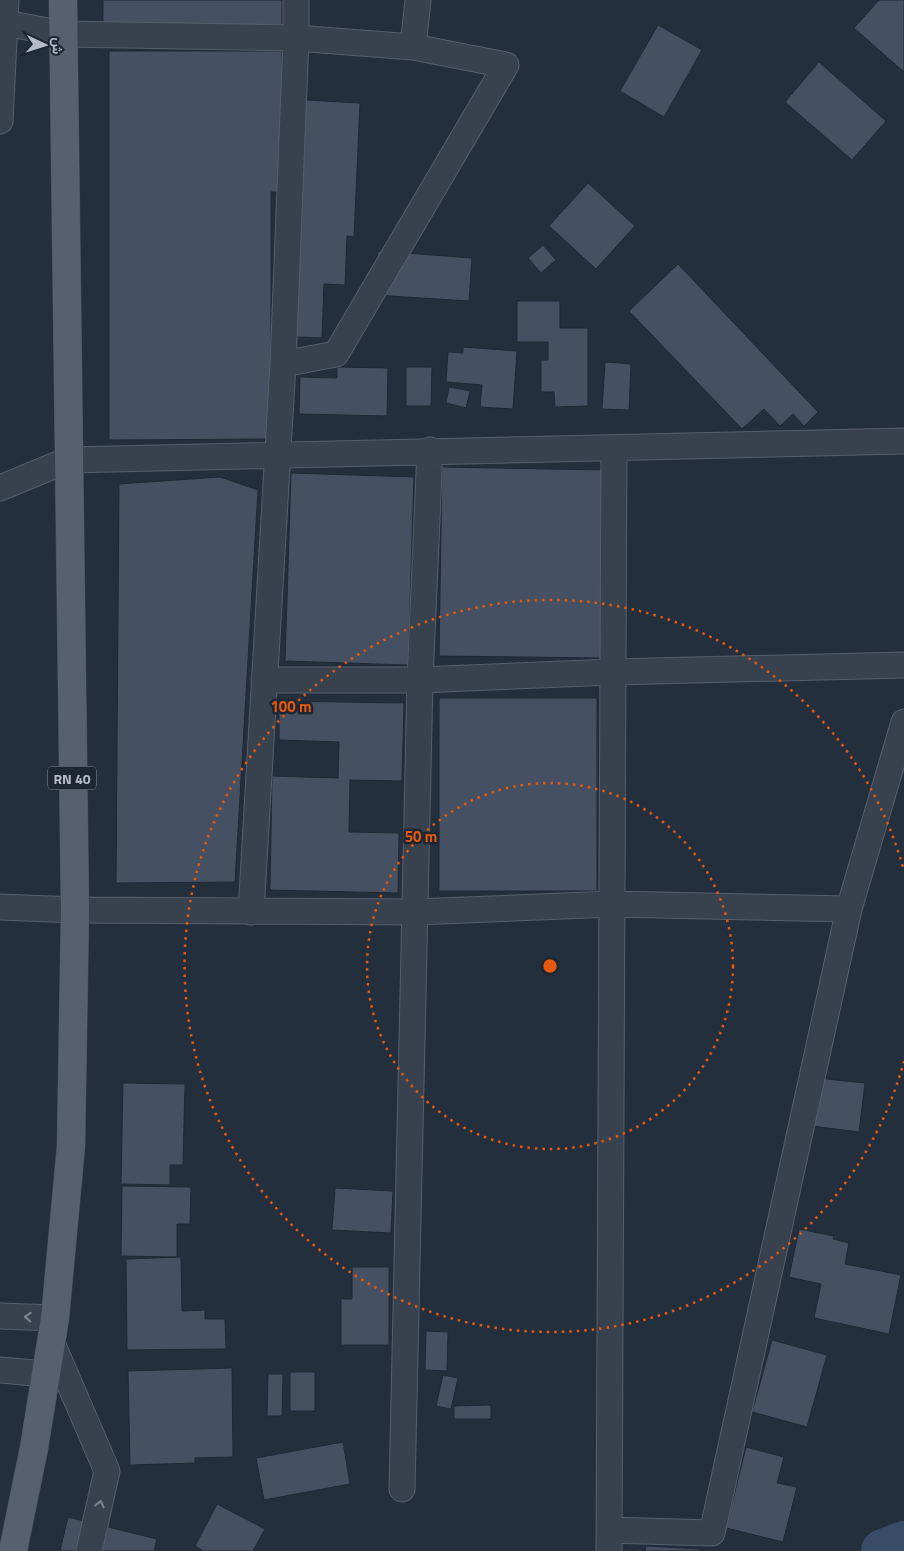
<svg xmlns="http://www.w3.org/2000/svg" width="904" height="1551" viewBox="0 0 904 1551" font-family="'Titillium Web',Vazirmatn,sans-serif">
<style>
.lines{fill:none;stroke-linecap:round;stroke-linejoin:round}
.river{stroke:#394c67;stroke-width:44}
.building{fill:#455162;stroke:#1f2835}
.minor-casing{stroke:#565f6c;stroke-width:27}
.major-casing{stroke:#414a57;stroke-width:29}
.minor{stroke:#38414e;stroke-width:25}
.major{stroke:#56606e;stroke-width:28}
.oneway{stroke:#7c8592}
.ring{fill:none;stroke:#e8590c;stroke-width:2.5;stroke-dasharray:2.5 5}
.labels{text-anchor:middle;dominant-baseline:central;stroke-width:5;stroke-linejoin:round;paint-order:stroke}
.shield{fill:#1d2633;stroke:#878f9c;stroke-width:1}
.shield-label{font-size:14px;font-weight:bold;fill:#b4bcc9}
.centre{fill:#e8590c;stroke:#1d2633;stroke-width:2.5}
.ring-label{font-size:15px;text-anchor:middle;font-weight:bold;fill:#e8590c;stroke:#1d2633;stroke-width:5;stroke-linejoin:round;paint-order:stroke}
</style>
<rect width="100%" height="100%" fill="#242f3e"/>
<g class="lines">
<path class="river" d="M883,1551L904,1543"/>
</g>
<path class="building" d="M103,0H282V25L103,24Z
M879,0H904V72L854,28Z
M658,25L702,50L664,117L620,91Z
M109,51H282V192H271V439L109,440Z
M819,62L886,121L852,160L785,102Z
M306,100L360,103L354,237L347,236L345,285L324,284L322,338L296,337Z
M588,183L635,226L596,269L549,226Z
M543,245L556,260L541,273L528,258Z
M378,251L472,258L469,301L375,295Z
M678,264L818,412L804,426L793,414L780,426L764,409L742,429L629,311Z
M517,301H560V328H588V406L555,407L554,392H541V360H548V342H517Z
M463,347L517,351L513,409L480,407L482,385L446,382L448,352L463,353Z
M605,362L631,364L629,410L602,409Z
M337,367L388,368L387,416L299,414L300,377L337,378Z
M406,367H432L431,406H406Z
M449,387L470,391L466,408L446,403Z
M442,467L604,470L602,658L439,656Z
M291,473L414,477L408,665L285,661Z
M220,477L258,490L235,882L116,883L119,484Z
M439,698H597V891H439Z
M279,701L404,703L402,781L350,780L349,832L399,833L398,893L270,890L272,776L338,778L339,742L279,740Z
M817,1078L865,1083L859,1132L812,1126Z
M123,1083L185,1084L183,1165H170V1185L121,1184Z
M122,1186L191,1187L190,1224H177V1257L121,1256Z
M335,1188L393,1191L391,1233L332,1230Z
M799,1229L834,1236L833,1239L849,1243L845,1264L901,1275L889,1334L814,1318L821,1284L789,1277Z
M181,1257L182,1311L205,1310V1319H225L226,1349L127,1350L126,1259Z
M352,1267H389V1345H341V1299H352Z
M426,1331L448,1332L447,1371L425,1370Z
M772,1340L827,1355L807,1427L752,1412Z
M232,1368L233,1457L195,1458V1463L130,1465L128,1371Z
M290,1372H315V1411H290Z
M268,1374H283L282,1416H267Z
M443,1375L458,1378L451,1409L436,1406Z
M491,1405V1419H454V1406Z
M343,1442L350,1484L264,1500L256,1458Z
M746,1447L784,1457L777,1483L797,1487L783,1542L726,1528Z
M217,1504L265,1529L253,1551H203L195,1546Z
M68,1517L157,1539L154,1551H60Z
M646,1546L700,1549V1551H645Z"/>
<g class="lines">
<defs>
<path id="minor" d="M0,22L64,34L296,38L413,47L506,65L336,354L283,364
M413,47L418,0
M0,121L6,0
M0,488L68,460L904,441
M264,680H420L613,672L904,665
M0,907L75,910L415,912L612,904L849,909
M251,912L283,364L296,38V0
M0,1316L55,1318
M52,1343L107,1471L89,1551
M0,1370L45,1374
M402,1489L420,680L430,450
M609,1530L712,1533L849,909L904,722
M609,1551L614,448"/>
<path id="major" d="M13,1551L34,1448L55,1318L71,1146L75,910L63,0"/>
</defs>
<use href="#minor" class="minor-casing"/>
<use href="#major" class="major-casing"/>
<use href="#minor" class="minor"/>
<use href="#major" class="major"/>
</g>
<defs><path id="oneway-chevron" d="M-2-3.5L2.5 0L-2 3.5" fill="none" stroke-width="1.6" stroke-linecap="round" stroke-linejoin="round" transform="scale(1.25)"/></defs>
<g class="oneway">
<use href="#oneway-chevron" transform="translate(28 1317) rotate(-178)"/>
<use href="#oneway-chevron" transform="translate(100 1504) rotate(-77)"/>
</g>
<g class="ring">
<circle cx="550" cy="966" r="183"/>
<path d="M904 1061A366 366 0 1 1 904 871"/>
</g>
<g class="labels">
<rect class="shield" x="48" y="766.5" width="48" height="23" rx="4"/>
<g class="shield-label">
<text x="72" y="778">RN 40</text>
</g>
</g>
<circle cx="550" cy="966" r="8" class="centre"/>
<g class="ring-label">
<text x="291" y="712">100 m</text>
<text x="421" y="842">50 m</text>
</g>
<g transform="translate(45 45) rotate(94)" stroke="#1d2633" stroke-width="4" paint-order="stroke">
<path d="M0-4L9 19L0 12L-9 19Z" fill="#b4bcc9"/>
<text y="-8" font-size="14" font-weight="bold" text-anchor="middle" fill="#b4bcc9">ش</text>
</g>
</svg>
